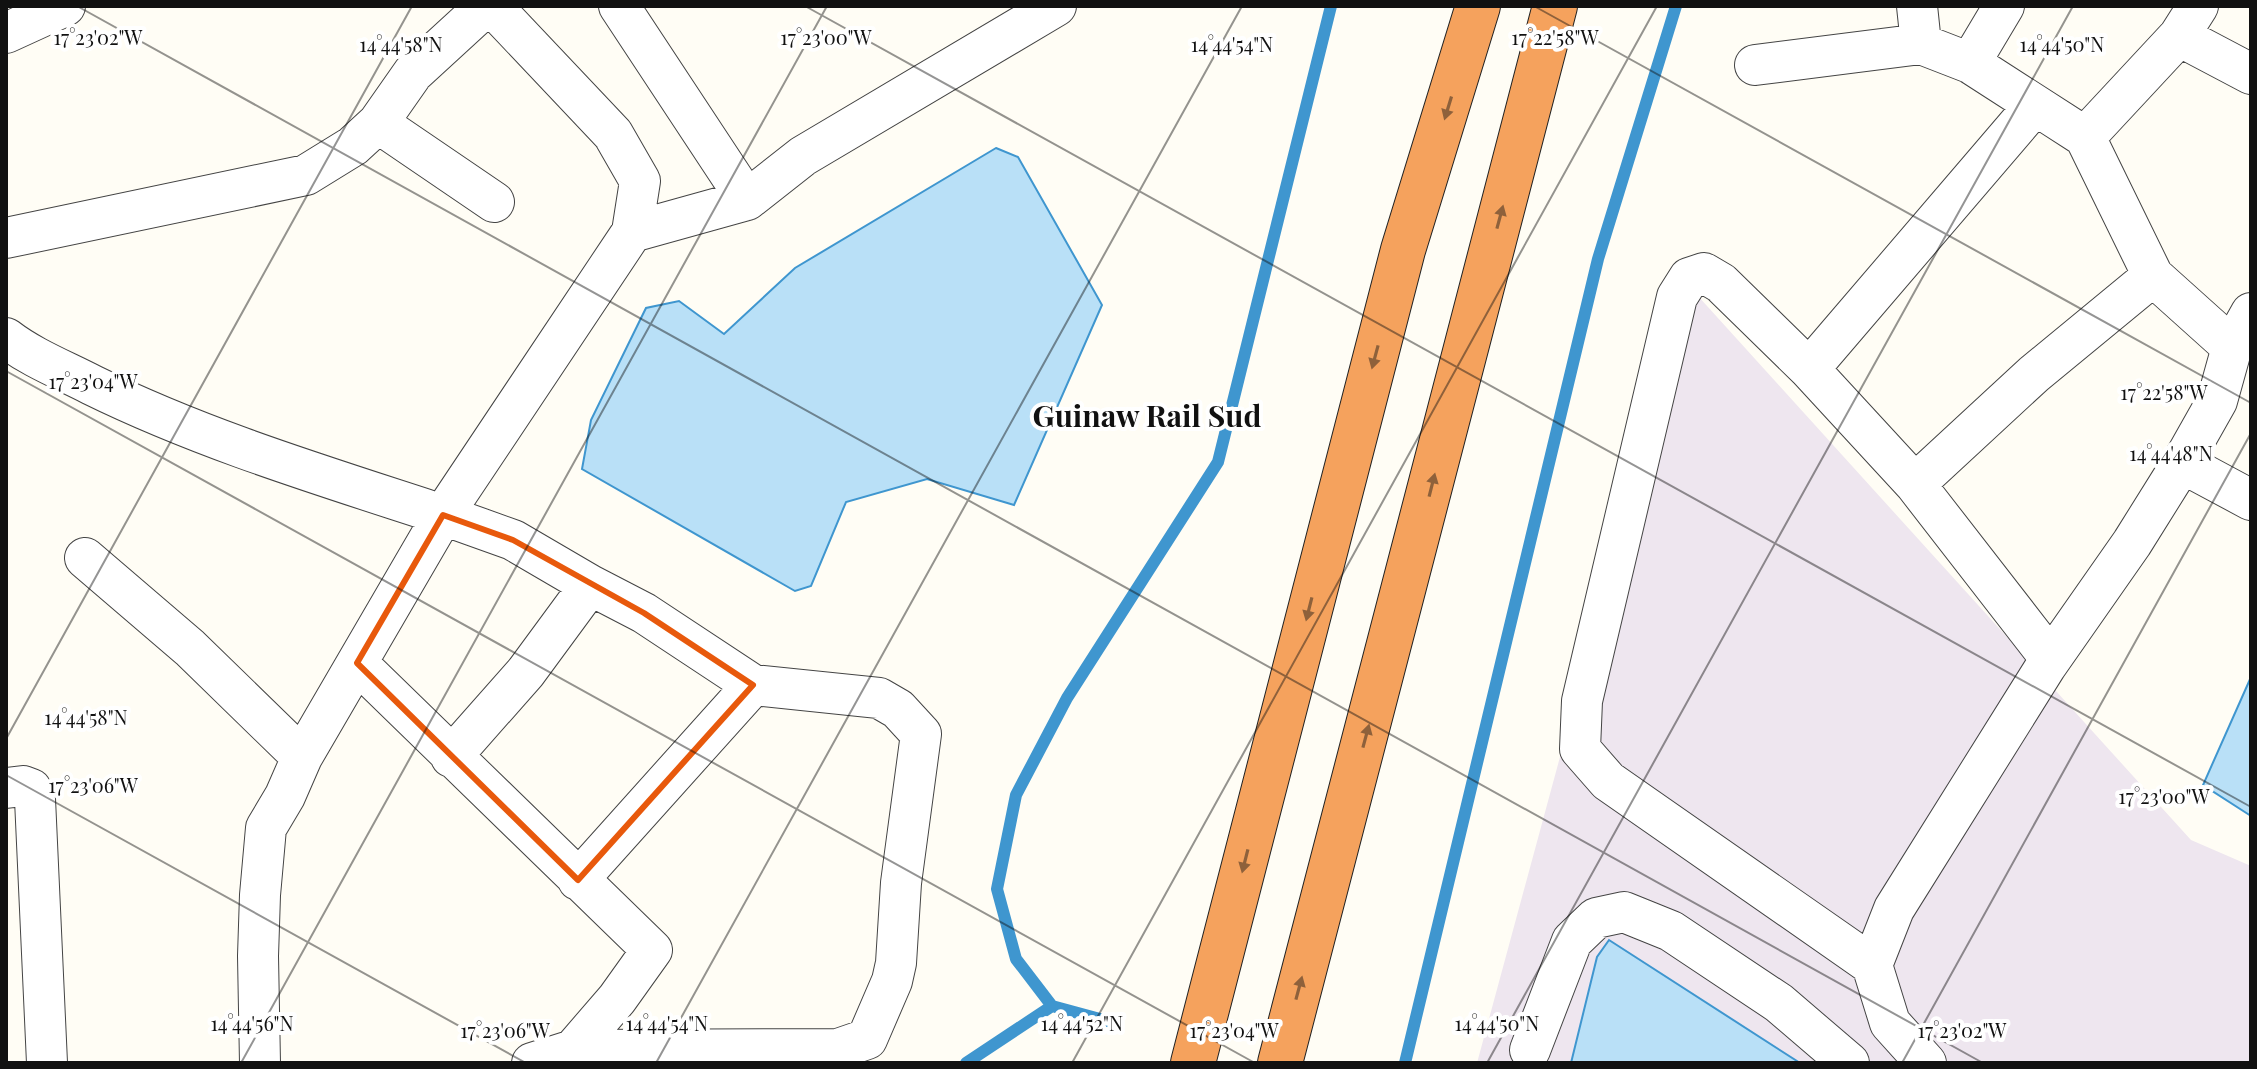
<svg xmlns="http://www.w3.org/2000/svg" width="2257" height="1069" viewBox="0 0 2257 1069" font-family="'Playfair Display',serif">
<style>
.industrial{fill:#eee6ef}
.water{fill:#b9e0f7;stroke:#3f96cf;stroke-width:2}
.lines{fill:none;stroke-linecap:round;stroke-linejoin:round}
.stream{stroke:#3f96cf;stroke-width:12}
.minor-casing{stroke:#444;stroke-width:42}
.highway-casing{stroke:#222;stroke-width:46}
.minor{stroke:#fff;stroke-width:40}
.highway{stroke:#f5a25d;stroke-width:44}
.oneway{fill:#8e613b}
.marked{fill:none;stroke:#e8590c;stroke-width:6;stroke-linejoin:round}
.ticks{fill:none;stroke:#111;stroke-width:2;stroke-opacity:0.45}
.labels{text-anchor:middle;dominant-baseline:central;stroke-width:8;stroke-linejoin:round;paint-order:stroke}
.quarter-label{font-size:30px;font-weight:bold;fill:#111;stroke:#fff}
.ticks-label{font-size:20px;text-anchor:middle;fill:#111;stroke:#fff;stroke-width:8;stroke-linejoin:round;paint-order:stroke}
</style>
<rect width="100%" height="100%" fill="#fffdf5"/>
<path class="industrial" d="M1688,285L2191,840L2251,866V1063H1800L1609,941L1597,957L1571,1063H1477Z"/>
<path class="water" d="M996,148L1018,157L1102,305L1014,505L927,479L846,502L811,586L795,591L582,469L591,420L646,308L679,301L724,334L795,268Z
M2251,677V816L2203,785Z
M1609,940L1800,1063H1571L1597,957Z"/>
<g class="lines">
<path class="stream" d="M1111,1022L1052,1006L1016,959L997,889L1016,795L1067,698L1218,462L1331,6
M966,1063L1052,1006
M1405,1063L1598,259L1676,6"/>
<defs>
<path id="minor" d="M492,6L613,134L640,181L632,232L443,515L513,540L590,585L644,613L753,685L879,698L898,709L921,734L901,883L896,963L892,981L867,1039L838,1049L573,1050
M619,6L747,200
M1917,6L1921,44
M6,33L65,6
M2179,36L2251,74
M1970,63L2004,6
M1755,65L1921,44L1970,63L2085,137L2153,276L2232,347
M378,123L494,202
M2085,137L2179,36L2198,6
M632,232L747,200L803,156L1056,6
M6,238L306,175L353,146L378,123L413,73L486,6
M6,338C32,358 63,370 92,385C204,440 324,476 443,515L302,757L285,796L266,828L260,895L258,956L260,1063
M1809,369L2035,105
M2182,463L2251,500
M1915,484L2034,374L2153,276
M85,558L190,648L302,757
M357,663L652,950L617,999L573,1050L532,1063
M451,757L526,672L590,585
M6,788L23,786L31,789L35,799L47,1063
M578,880L753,685
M1872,965L1608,781L1580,749L1582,701L1677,297L1689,278L1704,273L1721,283L1809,369L1915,484L2050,658
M1530,1050L1572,941L1596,918L1624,912L1671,931L1779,1003L1849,1063
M1926,1063L1890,1023L1872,965L1894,909L2046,666L2132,543L2182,463L2217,401L2232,347L2251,313"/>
<path id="highway" d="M1193,1063L1403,250L1478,6
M1280,1063L1555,6"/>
</defs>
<use href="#minor" class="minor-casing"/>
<use href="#highway" class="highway-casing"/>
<use href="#minor" class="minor"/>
<use href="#highway" class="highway"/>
</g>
<defs><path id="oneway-solid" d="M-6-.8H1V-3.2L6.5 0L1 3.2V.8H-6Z" transform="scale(2)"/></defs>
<g class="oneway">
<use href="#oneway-solid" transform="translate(1448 108) rotate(107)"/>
<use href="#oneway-solid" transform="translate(1500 217) rotate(-75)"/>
<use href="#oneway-solid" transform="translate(1375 357) rotate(105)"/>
<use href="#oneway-solid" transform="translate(1432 485) rotate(-76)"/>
<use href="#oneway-solid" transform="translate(1309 609) rotate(104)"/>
<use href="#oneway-solid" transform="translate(1366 736) rotate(-75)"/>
<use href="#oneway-solid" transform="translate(1245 861) rotate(104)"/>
<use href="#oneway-solid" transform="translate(1299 988) rotate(-75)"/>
</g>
<path class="marked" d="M443,515L513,540L644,613L753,685L578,880L357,663Z"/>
<path class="ticks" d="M77,6L1983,1063M805,6L2251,807M1534,6L2251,403M6,371L1255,1063M6,739L412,6M6,775L526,1063M241,1063L827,6M656,1063L1242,6M1072,1063L1657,6M1487,1063L2073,6M1902,1063L2251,433"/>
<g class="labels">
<g class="quarter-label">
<text x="1147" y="415">Guinaw Rail Sud</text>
</g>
</g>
<g class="ticks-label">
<text x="98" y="45">17°23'02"W</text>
<text x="826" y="45">17°23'00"W</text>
<text x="1555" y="45">17°22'58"W</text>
<text x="2062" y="52">14°44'50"N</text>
<text x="401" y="52">14°44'58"N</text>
<text x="1232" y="52">14°44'54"N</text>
<text x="93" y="389">17°23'04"W</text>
<text x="2164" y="400">17°22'58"W</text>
<text x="2171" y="461">14°44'48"N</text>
<text x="86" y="725">14°44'58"N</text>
<text x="93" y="793">17°23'06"W</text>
<text x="2164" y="804">17°23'00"W</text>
<text x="252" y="1031">14°44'56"N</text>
<text x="667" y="1031">14°44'54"N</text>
<text x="1082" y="1031">14°44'52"N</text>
<text x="1497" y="1031">14°44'50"N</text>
<text x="505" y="1038">17°23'06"W</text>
<text x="1234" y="1038">17°23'04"W</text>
<text x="1962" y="1038">17°23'02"W</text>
</g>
<rect width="2257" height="1069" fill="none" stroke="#111111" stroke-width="16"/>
</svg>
